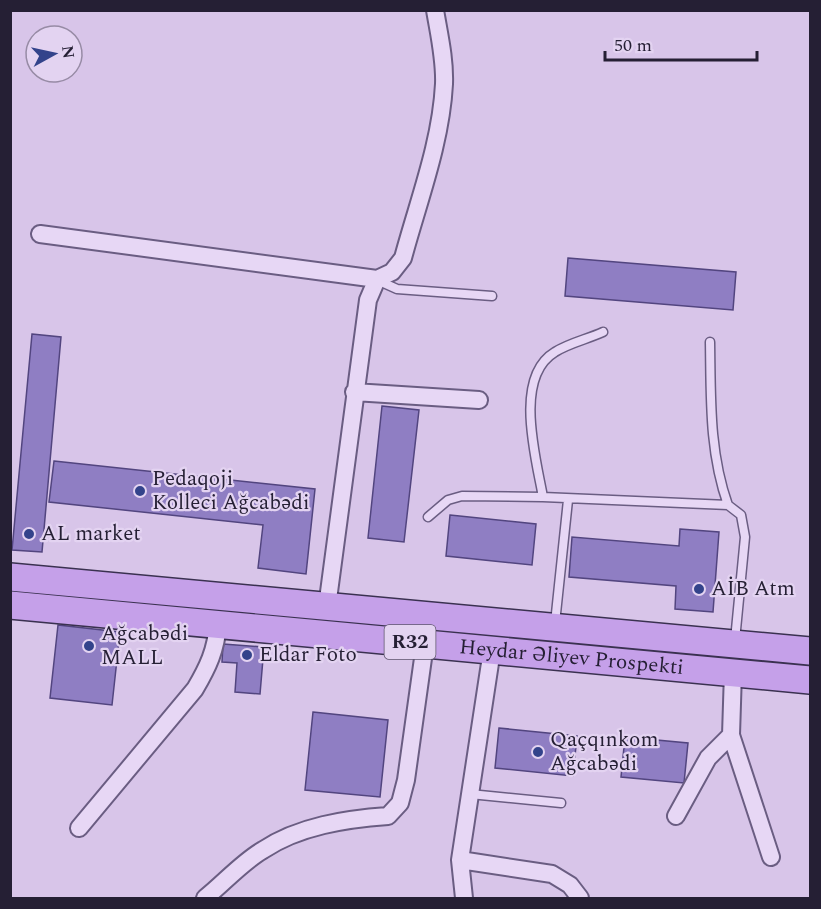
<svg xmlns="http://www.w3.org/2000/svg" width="821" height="909" viewBox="0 0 821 909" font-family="Spectral,serif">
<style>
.building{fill:#8f7ec3;stroke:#52457f;stroke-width:1.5}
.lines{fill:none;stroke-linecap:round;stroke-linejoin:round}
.lane-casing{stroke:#6a5d82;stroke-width:11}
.street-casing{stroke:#6a5d82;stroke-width:20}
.primary-casing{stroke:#3a3150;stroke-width:30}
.lane{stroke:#e7d7f5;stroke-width:8}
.street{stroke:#e7d7f5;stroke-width:16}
.primary{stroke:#c5a0e9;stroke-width:27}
.poi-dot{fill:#33438b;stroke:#e3d3f1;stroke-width:2}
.labels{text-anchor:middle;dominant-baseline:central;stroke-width:4.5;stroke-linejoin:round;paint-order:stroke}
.shield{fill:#e3d3f1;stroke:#5e556d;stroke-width:1.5}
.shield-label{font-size:20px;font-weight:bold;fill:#251f34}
.poi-label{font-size:21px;fill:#251f34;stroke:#e3d3f1;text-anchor:start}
.street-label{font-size:21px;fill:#251f34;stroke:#e3d3f1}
</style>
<rect width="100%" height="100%" fill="#d8c5e9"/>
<path class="building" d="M568,258L736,272L733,310L565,296Z
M32,334L61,337L42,552L12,550Z
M382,406L419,410L404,542L368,538Z
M54,461L315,489L306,574L258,568L263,525L49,502Z
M450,515L536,524L532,565L446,556Z
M680,529L719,532L713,612L675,609L676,586L569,577L572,537L679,546Z
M58,625L120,632L112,705L50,698Z
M223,644L264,647L260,694L235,692L237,663L222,662Z
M313,712L388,720L380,797L305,790Z
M499,728L577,736L573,776L495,768Z
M625,737L688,743L684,783L621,777Z"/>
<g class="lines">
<defs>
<path id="lane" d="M377,280L397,289L492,296
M603,332C588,339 569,343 555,352C513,377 536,458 543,497L728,505L741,515L745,537L735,640
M710,342C711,398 709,452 728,505
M428,517L448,500L462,496L543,497
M555,623L568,500
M470,794L561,803"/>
<path id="street" d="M40,234L377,279
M354,392L479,400
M327,607L368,300L377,279L392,272L403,258C418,202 441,143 444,84C445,59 439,34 435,10
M733,672L731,735L771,857
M676,816L708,758L731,735
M79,828L195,689C208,667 216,650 218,624
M460,860L552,874L570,885L580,898
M205,898C224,883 242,862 263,850C299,826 346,819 388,816L400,803L406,780L425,644
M464,898L460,860L492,650"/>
<g id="primary">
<path d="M10,577L810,651"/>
<path id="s1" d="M10,605L810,680"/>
</g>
</defs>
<use href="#lane" class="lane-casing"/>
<use href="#street" class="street-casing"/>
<use href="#primary" class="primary-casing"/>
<use href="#lane" class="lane"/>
<use href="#street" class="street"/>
<use href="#primary" class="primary"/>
</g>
<g class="poi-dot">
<circle cx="140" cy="491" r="6"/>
<circle cx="29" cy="534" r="6"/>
<circle cx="699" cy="589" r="6"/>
<circle cx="89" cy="646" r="6"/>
<circle cx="247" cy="655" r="6"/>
<circle cx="538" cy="752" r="6"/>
</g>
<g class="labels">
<rect class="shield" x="384.5" y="625" width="51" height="34" rx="4.5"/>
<g class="shield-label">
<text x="410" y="642">R32</text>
</g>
<g class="poi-label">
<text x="152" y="479">Pedaqoji<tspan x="152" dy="24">Kolleci Ağcabədi</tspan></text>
<text x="41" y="534">AL market</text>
<text x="711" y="589">AİB Atm</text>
<text x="101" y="634">Ağcabədi<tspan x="101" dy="24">MALL</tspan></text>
<text x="259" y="655">Eldar Foto</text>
<text x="550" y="740">Qaçqınkom<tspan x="550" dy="24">Ağcabədi</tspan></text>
</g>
<g class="street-label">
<text stroke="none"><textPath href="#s1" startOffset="564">Heydar Əliyev Prospekti</textPath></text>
</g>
</g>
<rect width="821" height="909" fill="none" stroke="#251f34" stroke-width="24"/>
<g transform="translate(54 54) rotate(82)"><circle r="28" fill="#e3d3f1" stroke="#978ba5" stroke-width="1.5"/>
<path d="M0-4.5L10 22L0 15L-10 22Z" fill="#33438b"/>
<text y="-9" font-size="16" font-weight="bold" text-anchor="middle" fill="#251f34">N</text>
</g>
<path d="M605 51v9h152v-9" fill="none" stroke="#251f34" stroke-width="3"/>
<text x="614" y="51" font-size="18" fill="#251f34" stroke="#e3d3f1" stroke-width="4.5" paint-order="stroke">50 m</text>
</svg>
